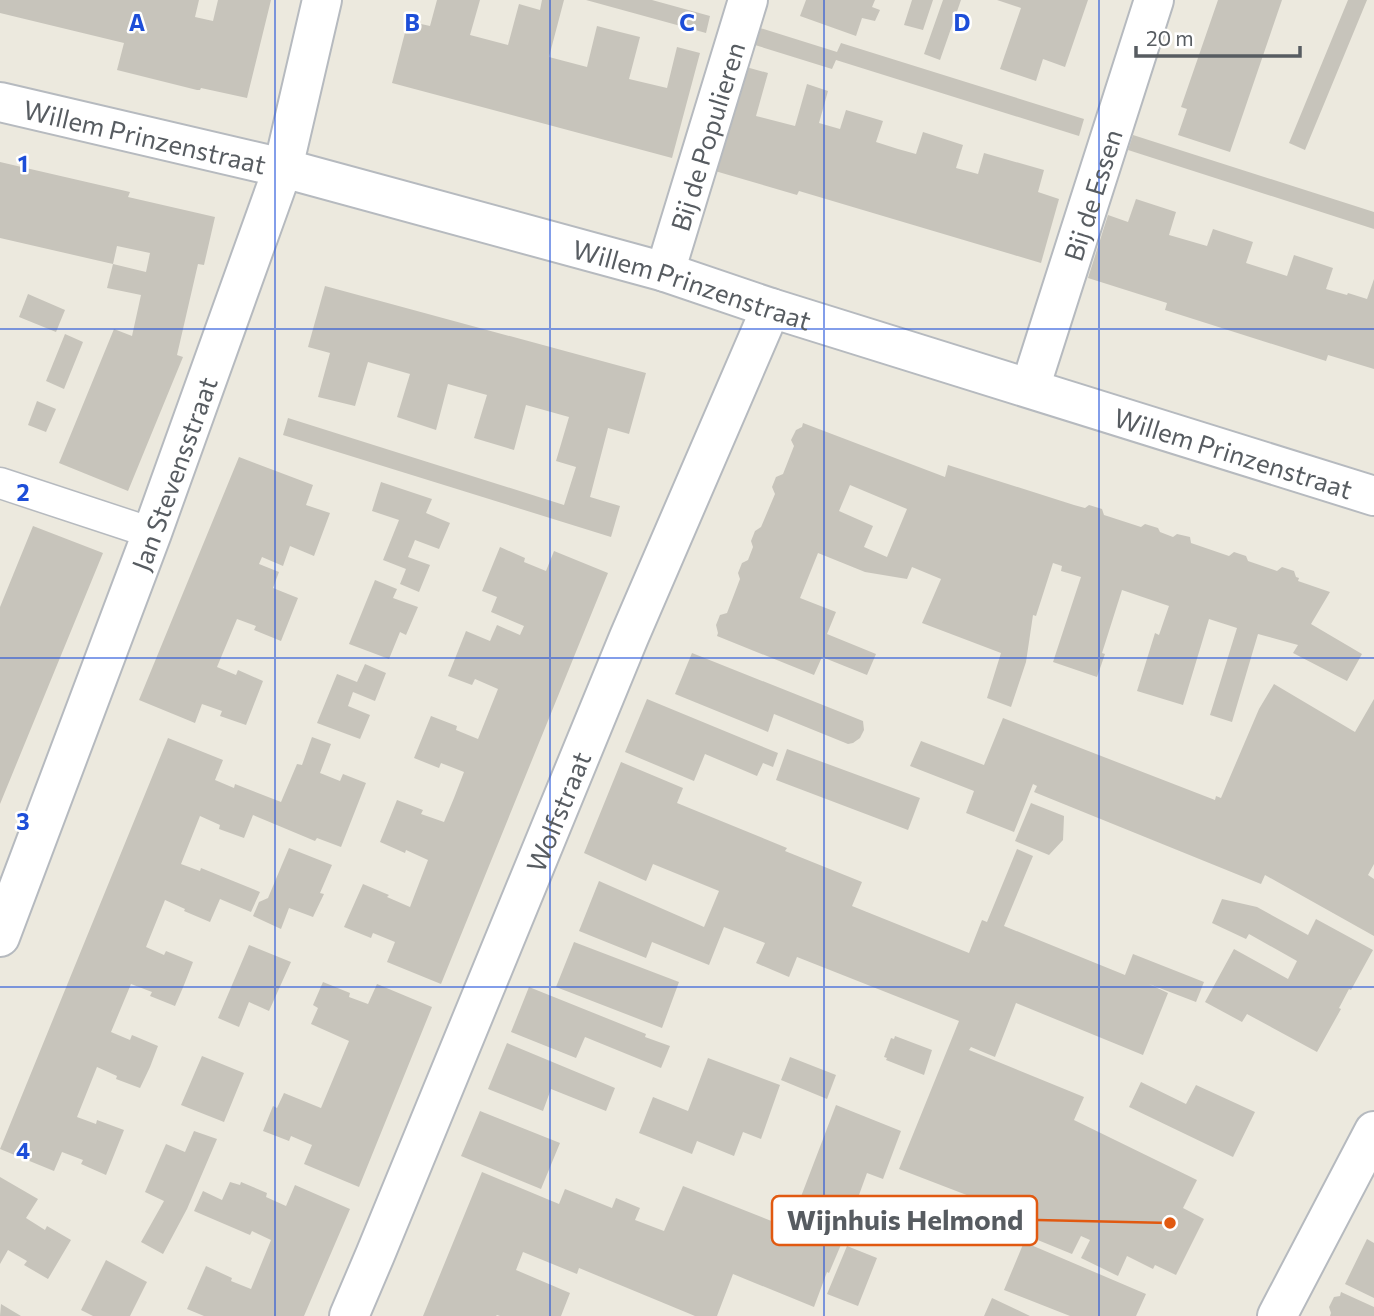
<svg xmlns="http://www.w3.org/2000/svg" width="1374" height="1316" viewBox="0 0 1374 1316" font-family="Commissioner,sans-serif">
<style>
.building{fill:#c7c4bb;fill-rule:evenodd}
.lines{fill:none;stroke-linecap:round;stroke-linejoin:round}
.lane-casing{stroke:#b6babf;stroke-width:33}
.street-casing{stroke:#b6babf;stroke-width:42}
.lane{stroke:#fff;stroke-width:30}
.street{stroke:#fff;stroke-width:38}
.grid{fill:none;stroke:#1d4ed8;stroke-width:2;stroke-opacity:0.55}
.labels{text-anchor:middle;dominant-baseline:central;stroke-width:5;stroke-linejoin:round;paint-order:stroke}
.street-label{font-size:26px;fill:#575c61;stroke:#fff}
.grid-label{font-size:23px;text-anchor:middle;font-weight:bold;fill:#1d4ed8;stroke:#fff;stroke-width:5;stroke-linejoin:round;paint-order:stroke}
.leader{fill:none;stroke:#e15910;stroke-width:2.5}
.callout-dot{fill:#e15910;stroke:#fff;stroke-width:2.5}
.callout{fill:#fff;stroke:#e15910;stroke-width:2.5}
.callout-label{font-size:28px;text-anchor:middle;font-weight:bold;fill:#575c61}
</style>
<rect width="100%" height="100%" fill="#ece9de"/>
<path class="building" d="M0,0H199L195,17L213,21L218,0H271L247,98L201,88L200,90H197L117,70L124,43L0,13Z
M437,0H480L470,35L508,45L519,4L540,10L542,0H564L549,57L587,67L597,26L620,32L640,37L629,79L667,88L677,47L700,53L672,158L392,83L408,21L430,26Z
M586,0H652L710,16L706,33Z
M806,0H875L872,7L880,10L875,21L862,18L856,36L800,16Z
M912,0H933L923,30L904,25Z
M943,0H961L940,60L924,54Z
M997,0H1088L1065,67L1043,59L1036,81L1000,69L1021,8Z
M1218,0H1282L1230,152L1178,135L1187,109L1181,107Z
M1348,0H1367L1305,150L1289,143Z
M760,28L837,52L841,43L1084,119L1079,136L836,60L832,69L755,45Z
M746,67L768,73L756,116L795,126L807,84L828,91L819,123L840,129L846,110L883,121L876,142L898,149L916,154L923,132L963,145L956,168L978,174L984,153L1044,170L1038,192L1059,199L1041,263L799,191L797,195L715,171Z
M1133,135L1374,212V229L1128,150Z
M0,162L130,192L128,197L215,217L204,265L198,264L177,355L183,357L128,491L59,463L114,329L132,336L141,295L107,288L113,264L146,272L150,253L117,246L113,264L0,238Z
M1136,199L1176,212L1169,235L1207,246L1213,229L1253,242L1246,263L1287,276L1294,255L1333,268L1326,289L1347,295L1348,293L1367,299L1374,279V369L1328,355L1326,361L1165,310L1167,303L1088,278L1108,215L1128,222Z
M325,286L646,373L629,434L608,428L590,497L620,506L611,537L283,435L288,418L564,505L576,467L556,461L569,417L526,405L514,450L474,438L487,395L448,384L436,430L397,417L410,374L368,362L355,406L318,397L330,353L308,347Z
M28,294L65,310L56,332L19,317Z
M65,334L83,342L64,389L46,381Z
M37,401L56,409L46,432L28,425Z
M803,423L945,477L948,465L1074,505L1085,508L1089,505L1102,509L1104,515L1141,527L1145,524L1158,528L1160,532L1173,537L1177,534L1190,537L1191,543L1229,556L1234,552L1246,556L1248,561L1277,571L1282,567L1294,571L1296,577L1299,578L1298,581L1330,592L1311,624L1362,654L1347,681L1293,653L1298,645L1258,634L1232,722L1210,715L1237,628L1209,619L1183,705L1137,691L1155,633L1159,635L1169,606L1122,590L1102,653L1105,654L1097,677L1053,662L1081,577L1061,571L1062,566L1053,563L1036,616L1033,615L1026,662L1011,707L987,698L1001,653L922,623L941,579L912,567L907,579L865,572L818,553L800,598L836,612L827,634L876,654L867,675L822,657L814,675L717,636L718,633L716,625L720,615L727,613L740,579L738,573L742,563L748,560L753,547L751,541L755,531L761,527L775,494L772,487L776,477L783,474L794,446L791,440L796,430L802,427ZM850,485L907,509L887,557L864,547L873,526L839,511Z
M239,457L313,485L306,505L330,513L314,556L290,546L283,566L262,557L259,564L279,572L273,588L298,598L281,641L254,630L256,626L237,619L217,667L236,675L238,670L263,681L246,725L220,716L222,711L202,704L195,723L139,700Z
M381,482L432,499L426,513L450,523L439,549L415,540L408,557L430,565L419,592L400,584L406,569L383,560L399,520L372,511Z
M33,526L103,553L0,804V607Z
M500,547L525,558L524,562L546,571L554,551L608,573L441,984L387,962L395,942L373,933L371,938L344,927L363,884L389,895L387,897L410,907L428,860L406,850L405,853L380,842L397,800L423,810L421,814L444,822L454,798L464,772L441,763L439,768L414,758L431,716L457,726L456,730L478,739L498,689L475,679L472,685L448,676L466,631L490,641L497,625L520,635L524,626L491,612L497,597L482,591Z
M375,580L397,589L393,598L418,607L406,635L400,632L389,659L349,644Z
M692,653L863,721L864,730L860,738L853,743L848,744L774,714L768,732L675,694Z
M365,664L386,673L375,701L353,692L348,706L370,715L360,739L317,723L337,674L357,682Z
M1274,684L1355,732L1374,699V864L1368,875L1374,879V936L1265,875L1261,884L1034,792L1037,786L1033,784L1014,832L966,813L974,791L910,766L921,741L984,765L1003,718L1215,800L1216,796L1221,798L1259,709Z
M647,699L778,753L773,767L763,763L757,776L705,754L694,781L625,752Z
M312,737L331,744L320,773L340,781L343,774L366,783L341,847L317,838L315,841L253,815L244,838L219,829L220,825L200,816L181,864L200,871L201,868L260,892L251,912L220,899L210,922L184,911L185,909L165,900L146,947L164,955L166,951L193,962L184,985L175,1006L150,996L152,992L131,984L111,1032L130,1040L132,1035L158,1046L150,1067L140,1088L116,1079L117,1076L97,1067L77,1117L96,1124L97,1120L124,1130L106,1175L81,1164L83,1160L62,1152L54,1171L0,1149L168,738L223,760L215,780L234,788L235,784L281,802L297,764L302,765Z
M787,749L920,798L908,830L776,780Z
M621,762L683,788L677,803L787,848L785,851L862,882L852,906L969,953L982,920L987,922L1017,849L1033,856L1004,926L1125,975L1133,954L1204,982L1196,1002L1149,984L1168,993L1143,1055L1016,1003L995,1057L971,1047L969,1050L1084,1097L1074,1120L1197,1180L1183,1208L1204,1219L1176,1275L1155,1265L1153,1269L1127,1256L1118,1276L1081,1258L1090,1240L1081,1236L1072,1254L1023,1234L1029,1219L899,1169L959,1021L797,957L789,977L756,963L765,943L724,927L709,965L652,942L646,958L579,931L599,881L704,927L719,891L653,864L646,881L584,853Z
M1031,803L1064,816L1063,840L1049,855L1015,841Z
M289,848L332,865L320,893L324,894L313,917L289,908L281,929L253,916L259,902L268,898Z
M1222,899L1257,907L1308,935L1316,919L1373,950L1351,990L1349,989L1339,1008L1341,1009L1317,1052L1247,1014L1242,1022L1205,1002L1234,949L1288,979L1297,961L1249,934L1246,939L1212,923Z
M574,942L679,982L662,1028L556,987Z
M249,945L291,962L269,1011L249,1002L239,1027L218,1018Z
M323,982L350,993L349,997L368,1004L377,984L432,1007L359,1187L304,1164L312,1145L291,1136L289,1141L263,1131L273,1106L277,1108L284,1093L321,1108L349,1041L311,1024L318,1008L313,1005Z
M529,987L646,1034L645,1037L670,1046L661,1068L585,1037L576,1058L511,1032Z
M895,1036L932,1050L924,1075L886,1060L887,1058L884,1057L891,1038L894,1039Z
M507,1043L615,1088L606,1111L551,1089L543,1111L488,1089Z
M202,1056L244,1073L224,1122L181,1105Z
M790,1057L836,1075L827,1099L781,1080Z
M708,1058L780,1085L761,1139L743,1132L734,1156L697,1141L692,1154L639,1133L653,1097L688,1111Z
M1141,1082L1186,1104L1196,1085L1255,1112L1233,1157L1129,1107Z
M836,1105L901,1131L883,1179L867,1173L840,1247L829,1273L827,1272L814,1307L733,1274L717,1316H695L579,1268L577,1274L523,1252L516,1270L570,1293L561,1316H500L497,1315L496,1316H423L482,1172L559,1204L565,1189L612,1208L616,1198L640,1208L635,1220L664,1231L683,1186L789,1228Z
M480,1111L560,1143L541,1189L461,1156Z
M194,1131L217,1139L187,1209L163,1254L141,1242L164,1201L145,1192L166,1144L185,1152Z
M0,1177L38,1199L26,1218L45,1230L47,1226L71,1240L48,1279L24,1265L27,1261L8,1250L0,1264Z
M230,1182L240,1185L241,1182L267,1193L266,1197L286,1206L295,1185L350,1209L304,1316H204L187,1309L206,1266L232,1278L231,1281L251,1289L271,1240L252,1231L250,1235L194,1211L203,1191L222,1200Z
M1367,1239L1374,1243V1298L1345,1284Z
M1024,1242L1146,1294L1136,1316H1070L1004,1290Z
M847,1246L877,1258L858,1306L827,1294Z
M106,1260L147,1282L130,1316H93L81,1310Z
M1341,1292L1374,1307V1316H1330L1331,1313L1329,1307L1334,1297L1340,1296Z
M992,1298L1030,1316H984Z
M1,1304L21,1316H0Z"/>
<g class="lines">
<defs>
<path id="lane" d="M0,483L152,533"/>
<g id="street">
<path id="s1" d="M0,102L283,168L665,272L771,308L1374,496"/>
<path id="s2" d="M665,272L748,0"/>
<path id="s3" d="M1030,388L1154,0"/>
<path id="s4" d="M0,937L152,533L283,168L322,0"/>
<path id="s5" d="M349,1316L375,1255L629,637L771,308"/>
<path d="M1277,1316L1374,1131"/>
</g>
</defs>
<use href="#lane" class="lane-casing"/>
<use href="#street" class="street-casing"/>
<use href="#lane" class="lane"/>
<use href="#street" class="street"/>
</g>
<path class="grid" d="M275,0V1316M550,0V1316M824,0V1316M1099,0V1316M0,329H1374M0,658H1374M0,987H1374"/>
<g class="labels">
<g class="street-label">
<text stroke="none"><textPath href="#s1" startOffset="149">Willem Prinzenstraat</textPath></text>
<text stroke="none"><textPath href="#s2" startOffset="142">Bij de Populieren</textPath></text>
<text stroke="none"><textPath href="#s3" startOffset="203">Bij de Essen</textPath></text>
<text stroke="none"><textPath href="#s1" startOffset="716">Willem Prinzenstraat</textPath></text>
<text stroke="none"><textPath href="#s1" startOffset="1283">Willem Prinzenstraat</textPath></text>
<text stroke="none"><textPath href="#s4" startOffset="495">Jan Stevensstraat</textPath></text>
<text stroke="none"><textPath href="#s5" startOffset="546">Wolfstraat</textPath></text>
</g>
</g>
<g class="grid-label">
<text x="137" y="31">A</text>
<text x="412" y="31">B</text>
<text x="687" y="31">C</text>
<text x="962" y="31">D</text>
<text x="23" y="172">1</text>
<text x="23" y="501">2</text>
<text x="23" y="830">3</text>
<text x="23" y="1159">4</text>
</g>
<path class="leader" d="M1170 1223L1037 1220"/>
<circle class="callout-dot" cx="1170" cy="1223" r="7"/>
<rect class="callout" x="772" y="1196" width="265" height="49" rx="7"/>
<g class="callout-label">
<text x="905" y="1230">Wijnhuis Helmond</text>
</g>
<path d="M1136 46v10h164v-10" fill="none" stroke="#575c61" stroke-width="3.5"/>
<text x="1146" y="46" font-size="21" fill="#575c61" stroke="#ffffff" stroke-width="5" paint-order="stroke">20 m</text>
</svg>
